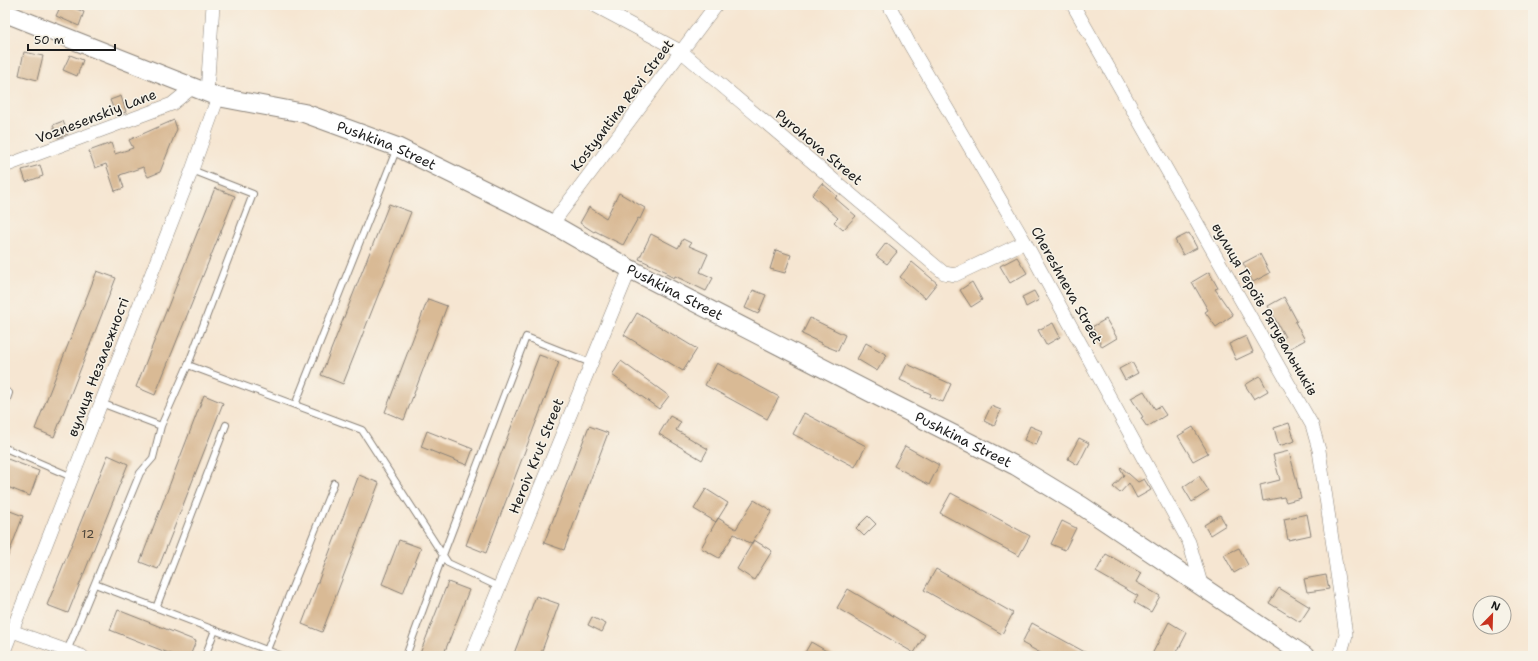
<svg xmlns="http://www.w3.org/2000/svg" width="1538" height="661" viewBox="0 0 1538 661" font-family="'Shantell Sans',sans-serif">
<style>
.building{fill:#d9ba95}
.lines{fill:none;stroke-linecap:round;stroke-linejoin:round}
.lane-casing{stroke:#898177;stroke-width:8}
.street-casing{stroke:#898177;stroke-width:14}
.secondary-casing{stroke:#898177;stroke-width:20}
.lane{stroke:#fff;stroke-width:6}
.street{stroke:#fff;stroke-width:13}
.secondary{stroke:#fff;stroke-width:18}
.labels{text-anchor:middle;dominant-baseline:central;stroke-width:3;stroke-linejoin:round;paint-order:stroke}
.number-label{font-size:12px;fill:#4b443a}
.street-label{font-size:14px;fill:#1c1c1c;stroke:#f7f3e8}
</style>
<rect width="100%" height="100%" fill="#f7f3e8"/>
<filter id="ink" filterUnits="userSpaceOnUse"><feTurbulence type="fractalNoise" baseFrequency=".025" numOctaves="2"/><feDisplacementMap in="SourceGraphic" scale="8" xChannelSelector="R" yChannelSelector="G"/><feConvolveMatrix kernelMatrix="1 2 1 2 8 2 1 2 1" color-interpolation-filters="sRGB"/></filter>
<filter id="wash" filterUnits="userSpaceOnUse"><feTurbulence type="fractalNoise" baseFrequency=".012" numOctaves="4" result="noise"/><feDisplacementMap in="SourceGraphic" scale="16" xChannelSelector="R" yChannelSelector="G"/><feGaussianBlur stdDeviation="0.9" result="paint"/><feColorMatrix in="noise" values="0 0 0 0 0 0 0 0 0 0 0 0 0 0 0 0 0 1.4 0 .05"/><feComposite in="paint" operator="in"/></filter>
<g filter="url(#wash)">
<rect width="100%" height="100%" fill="#f6e6d2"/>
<g id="blocks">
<path class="building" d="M61,5H67L84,12L79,26L56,16Z
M24,52L43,56L37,80L19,75Z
M70,55L83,60L77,76L63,70Z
M121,96L126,112L116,115L110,100Z
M174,120L177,129L160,172L148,177L143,167L120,175L124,188L115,191L106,164L95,168L89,151L111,143L115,154L133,148L129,140Z
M63,121L68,134L58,138L53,125Z
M40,165L43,176L26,182L22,170Z
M822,183L837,196L835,198L856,216L843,230L834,222L838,218L812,195Z
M215,188L235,196L155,395L136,387Z
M619,193L645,208L640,219L638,218L623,245L595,231L594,232L580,223L589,207L606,218Z
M389,204L411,212L343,384L321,375Z
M1189,233L1197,248L1183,255L1175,240Z
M651,234L678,248L683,239L691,243L689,246L708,254L700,272L713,278L706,291L675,276L674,278L666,274L667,272L639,259Z
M886,243L897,252L887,264L876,256Z
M776,250L791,255L785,273L770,269Z
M1260,254L1270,273L1253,282L1243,263Z
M1017,257L1027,273L1010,283L1000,266Z
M912,262L937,283L925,298L900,277Z
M97,271L116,278L54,437L35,429Z
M1209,272L1218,288L1215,289L1233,315L1216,327L1205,312L1208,310L1192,282Z
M972,282L982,300L971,307L960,290Z
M753,290L766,295L758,314L745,308Z
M1034,291L1039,300L1026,307L1022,297Z
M1284,297L1297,321L1295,322L1305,340L1285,351L1279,340L1285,337L1268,306Z
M428,299L447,306L404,420L385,412Z
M637,313L697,349L683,371L624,335Z
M810,318L845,335L838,351L821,344V343L802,334Z
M1106,319L1117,338L1102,347L1092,327Z
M1053,323L1060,337L1046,345L1038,330Z
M1246,336L1253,352L1236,360L1229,344Z
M866,343L887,355L877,371L857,359Z
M539,355L559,362L486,553L466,545Z
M621,361L669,396L659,409L612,375Z
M1132,362L1138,373L1125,380L1119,369Z
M717,363L779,397L767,419L705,385Z
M907,364L951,384L943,402L930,397L931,394L900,380Z
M1260,376L1268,391L1254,399L1245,385Z
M1144,391L1155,409L1160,406L1166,415L1147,427L1141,418L1143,417L1131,398Z
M204,395L223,403L158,569L140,562Z
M991,406L1001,410L994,426L984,421Z
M804,413L866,446L855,467L793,434Z
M670,416L681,422L676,430L708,449L702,460L659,434Z
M1289,423L1295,441L1279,446L1274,428Z
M589,426L608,433L564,550L544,543Z
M1030,426L1042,431L1036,445L1024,440Z
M1193,427L1208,453L1193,461L1178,436Z
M427,431L473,449L467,465L421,447Z
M1079,438L1089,443L1078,465L1068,459Z
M905,446L939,465L929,485L894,466Z
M1289,451L1301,498L1286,502L1284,497L1263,501L1260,485L1280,480L1273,455Z
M108,455L128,464L68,613L47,605Z
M5,458L39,471L30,496L5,486Z
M1121,467L1138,482L1144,479L1151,490L1137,498L1129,483L1120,493L1113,487L1124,475L1120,468Z
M359,475L379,483L322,632L302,624Z
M1199,476L1209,491L1192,502L1183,487Z
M706,489L728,503L716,522L694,509Z
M951,493L1030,536L1019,556L940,513Z
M754,500L772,511L751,544L734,534L719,558L701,548L718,518L736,529Z
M5,509L23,516L6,561H5Z
M1307,514L1311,535L1288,540L1284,519Z
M1220,515L1226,525L1210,535L1204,525Z
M868,516L876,524L864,536L856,528Z
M1062,521L1076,528L1065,550L1051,544Z
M399,540L421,548L403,593L382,584Z
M754,540L772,551L754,580L737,569Z
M1239,548L1248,565L1234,573L1224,555Z
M1106,554L1141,573L1136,582L1160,596L1151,612L1134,602L1138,596L1096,572Z
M936,569L1013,613L1002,634L924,590Z
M1326,575L1329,589L1307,592L1304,579Z
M448,582L469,590L443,656H419Z
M1279,588L1310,607L1300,622L1269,603Z
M848,589L925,635L914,653L837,608Z
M536,596L559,604L540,656H513Z
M118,610L196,641L190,656H176L110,630Z
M592,617L606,624L602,632L588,625Z
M1169,622L1187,633L1175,656H1151Z
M1032,623L1092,656H1046L1022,643Z
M811,642L835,656H803Z"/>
</g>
</g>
<g filter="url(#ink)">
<use href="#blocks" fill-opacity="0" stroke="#898177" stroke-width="1"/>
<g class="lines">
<defs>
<path id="lane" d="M188,365L253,194L192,170
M5,391L9,393L5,405
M101,403L161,426L188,365L362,430L448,563L499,587
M295,405L397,148
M5,448L72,477
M95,584L282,656
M156,608L226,425
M267,650L334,483
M67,651L140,473L153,458L161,426
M205,656L215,630
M406,656L443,555L526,337L591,363"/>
<path id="street" d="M594,5L682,52L944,273L955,275L1025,242
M889,5L910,45L1025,242L1189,542L1202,587
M1073,5L1312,425L1319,450L1346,635L1340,656
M207,92L213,5
M5,166L172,104L193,87
M552,224L716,5
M12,631L82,656
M5,649L192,170L218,97
M471,656L630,269"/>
<g id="secondary">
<path id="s1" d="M5,13L218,97L304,113L397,147L513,204L552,224L630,269L893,404L1016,466L1082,506L1305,656"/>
</g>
</defs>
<use href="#lane" class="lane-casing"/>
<use href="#street" class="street-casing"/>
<use href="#secondary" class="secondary-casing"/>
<use href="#lane" class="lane"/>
<use href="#street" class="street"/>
<use href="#secondary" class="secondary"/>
</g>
</g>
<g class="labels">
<g class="number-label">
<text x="88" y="534">12</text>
</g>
<g class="street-label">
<text transform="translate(622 105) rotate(-53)">Kostyantina Revi Street</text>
<text transform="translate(96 116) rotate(-21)">Voznesenskiy Lane</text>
<text stroke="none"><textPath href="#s1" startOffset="405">Pushkina Street</textPath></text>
<text transform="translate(819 147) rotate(40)">Pyrohova Street</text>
<text transform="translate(1067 285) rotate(61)">Chereshneva Street</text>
<text stroke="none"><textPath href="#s1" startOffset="729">Pushkina Street</textPath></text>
<text transform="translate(1265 309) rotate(60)">вулиця Героїв Рятувальників</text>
<text transform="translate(98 367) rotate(-69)">вулиця Незалежності</text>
<text stroke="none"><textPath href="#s1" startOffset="1053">Pushkina Street</textPath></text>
<text transform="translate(536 456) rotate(-68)">Heroiv Krut Street</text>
</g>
</g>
<rect width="1538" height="661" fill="none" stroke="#f7f3e8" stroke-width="20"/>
<g transform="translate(1492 615) rotate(23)"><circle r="19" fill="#f7f3e8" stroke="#9f9d96"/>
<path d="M0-3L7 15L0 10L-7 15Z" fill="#c8321e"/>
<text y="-6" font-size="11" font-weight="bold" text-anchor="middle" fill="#1c1c1c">N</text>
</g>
<path d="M28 44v6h87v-6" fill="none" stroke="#1c1c1c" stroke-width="2"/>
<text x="34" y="44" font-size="12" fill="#1c1c1c" stroke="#f7f3e8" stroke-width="3" paint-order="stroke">50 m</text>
</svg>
